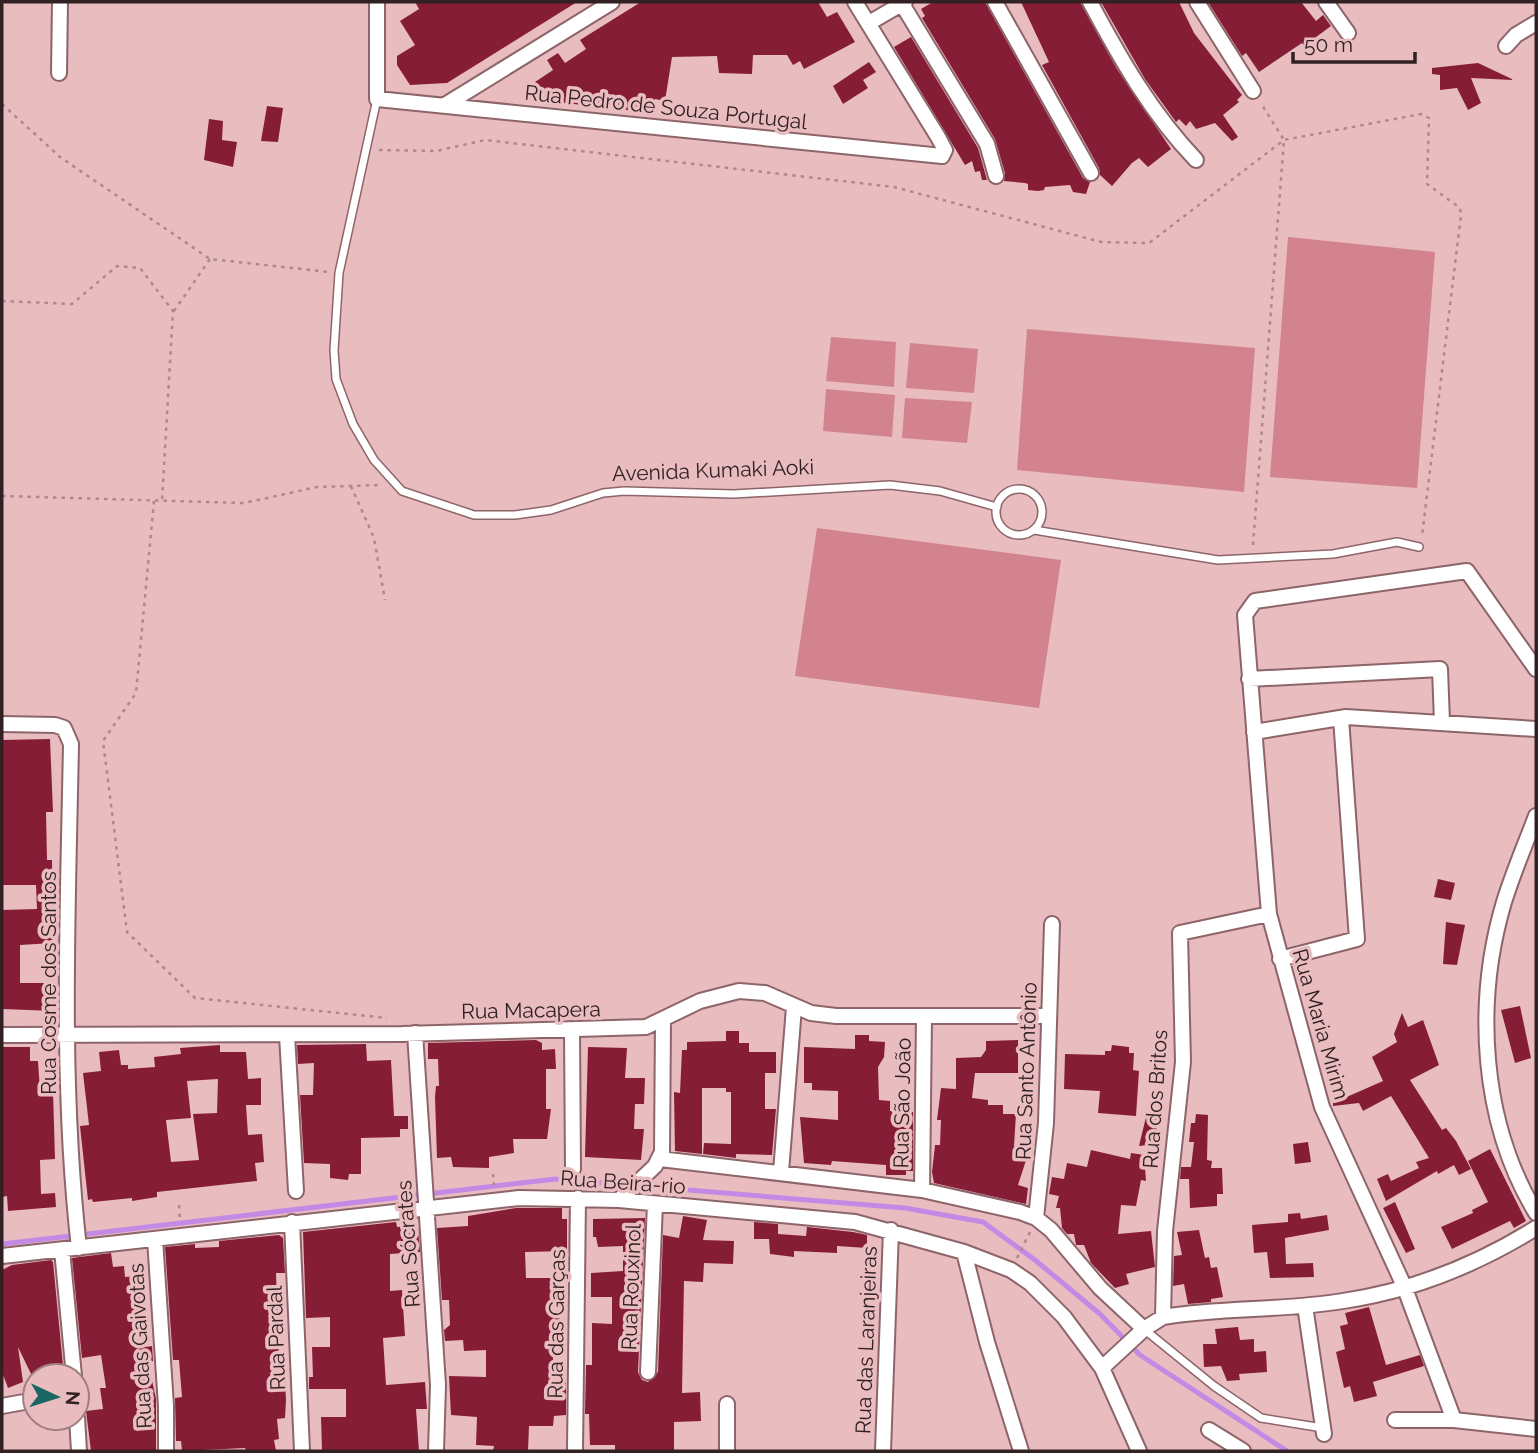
<svg xmlns="http://www.w3.org/2000/svg" width="1538" height="1453" viewBox="0 0 1538 1453" font-family="Raleway,sans-serif">
<style>
.green{fill:#d2838e}
.lines{fill:none;stroke-linecap:round;stroke-linejoin:round}
.stream{stroke:#c28ae5;stroke-width:5}
.building{fill:#861d37;fill-rule:evenodd}
.service-casing{stroke:#8d6569;stroke-width:10}
.minor-casing{stroke:#8d6569;stroke-width:18}
.path{stroke:#ac898c;stroke-width:2.5;stroke-dasharray:3.5 5;stroke-linecap:butt}
.service{stroke:#fff;stroke-width:7}
.minor{stroke:#fff;stroke-width:14}
.labels{text-anchor:middle;dominant-baseline:central;stroke-width:7;stroke-linejoin:round;paint-order:stroke}
.street-label{font-size:21px;fill:#322123;stroke:#e9bcc0}
</style>
<rect width="100%" height="100%" fill="#e9bcc0"/>
<path class="green" d="M1288,237L1435,252L1417,488L1270,477Z
M1027,329L1255,348L1244,492L1017,470Z
M831,337L896,342L894,387L826,381Z
M910,343L978,349L974,393L906,388Z
M826,389L895,395L892,437L823,431Z
M905,398L972,402L967,443L902,438Z
M817,528L1061,560L1039,708L795,676Z"/>
<g class="lines">
<path class="stream" d="M2,1244L555,1179L905,1208L983,1222L1035,1260L1100,1314L1140,1355L1287,1451"/>
</g>
<path class="building" d="M415,2H577L447,83L410,85L397,65V56L415,45L400,21L419,9Z
M641,2H818L827,17L837,12L855,42L804,69L800,61L793,65L787,55H753L752,74L719,73L717,56L672,57L665,101L655,99L654,113L547,101L535,82L553,70L547,60L558,53L565,63L586,49L580,40Z
M933,2H985L1083,178L1090,182L1086,194L1073,192L1070,185L1045,187L1044,190L1038,191L1028,190V184L1025,183L1004,181L1005,173L995,139L922,18L925,16L921,9Z
M1021,2H1080L1117,69L1171,149L1148,167L1139,158L1132,163L1112,186L1100,175L1099,168L1042,65L1049,62Z
M1101,2H1179L1194,33L1242,95L1237,100L1239,102L1223,115L1238,137L1232,141L1215,123L1196,129L1190,121L1186,126L1179,119L1176,122L1145,79Z
M1208,2H1301L1316,21L1323,15L1331,26L1304,46L1302,43L1259,72L1246,53L1242,56Z
M911,37L978,148L987,180H982L980,171L975,172L972,161L965,165L894,47Z
M869,62L876,72L863,80L868,88L843,104L833,86Z
M1478,63L1514,80L1471,78L1481,103L1468,110L1457,88L1440,90V75L1432,74V68Z
M267,106L283,108L278,142L261,141Z
M209,119L223,121L222,140L237,142L233,167L204,160Z
M50,739L53,812H46L47,860H52L53,943L20,945V983H53L54,1011L2,1009V910L37,909L36,885H2V740Z
M1438,879L1455,883L1451,900L1434,897Z
M1446,922L1465,925L1457,965L1443,964Z
M1520,1006L1531,1058L1515,1063L1501,1010Z
M1402,1013L1408,1027L1423,1020L1439,1065L1410,1080L1442,1130L1446,1128L1456,1141L1471,1169L1459,1175L1454,1165L1438,1174L1437,1171L1386,1201L1377,1179L1388,1174L1391,1181L1419,1168L1416,1162L1429,1158L1391,1096L1363,1111L1359,1103L1333,1106V1103L1383,1081L1372,1057L1397,1042L1394,1034Z
M726,1031H739V1043H749V1052H776V1073H765V1109H776L772,1155L736,1154V1158L703,1154L704,1143L731,1144V1092H726V1088H702V1154L675,1151L674,1092L680,1093L682,1050H687V1042L726,1041Z
M855,1035H869V1041L885,1042L884,1057L878,1067L879,1100L890,1101V1111L913,1112V1171H906V1175H886V1165L832,1161L831,1165L804,1163L800,1117L838,1120V1091L812,1090V1083H804V1047L855,1049Z
M536,1040L542,1043V1050L555,1049L556,1069H546V1109H551L547,1139H513L514,1153L489,1157V1168L453,1167L451,1157L437,1158L435,1097L436,1086H439L438,1059H428V1043Z
M1018,1040V1073H975L972,1098L988,1100V1105H1003V1114H1016L1014,1146L1029,1151L1018,1185L1028,1188L1026,1204L934,1183L932,1172L935,1145H940L941,1120H937L941,1088L956,1089V1058L981,1057L986,1050V1041Z
M366,1044L367,1061L391,1060L394,1116H408V1129H400V1137L361,1138V1174H349L348,1180L330,1178V1164L304,1163L300,1095H313L314,1063L298,1064L297,1045Z
M220,1045V1052H246L248,1079L261,1078V1105H246L248,1135L262,1134L264,1162L255,1163L257,1181L157,1192V1197L132,1201V1198L93,1202L92,1199L88,1200L80,1126L89,1125L83,1073L101,1071L99,1052L119,1050L121,1065H128V1069L155,1067L154,1057L181,1054L180,1048ZM218,1079L217,1113L193,1114L199,1160L171,1162L166,1120L191,1118L187,1081Z
M1112,1045L1129,1047V1053H1134L1133,1070L1139,1071L1136,1116L1098,1113L1100,1091L1064,1089L1065,1054L1105,1055V1051H1111Z
M2,1047H30V1061H38L40,1091H53L55,1159L40,1160L41,1194L55,1193L56,1207L8,1211L7,1196L2,1197Z
M588,1047L627,1048L625,1078H645L644,1104H635L634,1129H644L641,1160L585,1157Z
M1196,1114L1208,1115L1207,1160L1212,1161L1211,1168H1222L1223,1194H1217V1206L1190,1208L1189,1179H1180L1181,1167H1191L1194,1142H1189L1191,1123H1195Z
M1146,1117L1158,1119L1155,1144L1139,1146Z
M1308,1142L1311,1162L1295,1164L1293,1144Z
M1490,1149L1526,1221L1514,1228L1510,1221L1452,1249L1441,1227L1473,1213L1472,1210L1488,1202L1468,1161Z
M1091,1150L1130,1159L1131,1153L1144,1155L1146,1181L1141,1180L1136,1206L1121,1205L1118,1234L1151,1231L1155,1267L1126,1274L1129,1284L1115,1288L1091,1263L1084,1245H1076L1074,1234H1067L1062,1228L1060,1208H1056L1059,1196L1049,1194L1052,1177L1064,1179L1067,1163L1087,1167Z
M1395,1202L1415,1249L1406,1253L1383,1208Z
M516,1208H562V1219H567V1251L525,1252L526,1278H551L552,1309H557L561,1323H564V1349H553V1379H566V1415L554,1416L553,1426H529L528,1451H493L494,1446L476,1445L477,1417L451,1415L449,1376L486,1377V1350L464,1351L463,1340L445,1341L444,1330L450,1325L449,1300H442L437,1228L468,1226V1216Z
M1300,1213L1301,1219L1327,1215L1329,1230L1285,1238L1286,1264L1313,1263L1314,1277L1270,1278L1267,1252L1254,1253L1252,1225L1288,1222V1214Z
M683,1216L707,1220L703,1240L734,1241L733,1264L704,1263L703,1282L684,1281L682,1393L700,1392L701,1421L674,1422V1451H615V1445H590L589,1414H585L586,1365H592V1323L612,1324V1297H591V1273L623,1271V1246L598,1247L596,1237H593V1219L645,1218L638,1372L642,1380L648,1382L658,1372L663,1235L679,1238Z
M396,1222L397,1227L412,1226L413,1230L418,1229L420,1252L390,1254V1291L402,1290L405,1336L383,1338L386,1385L425,1382L427,1409H416L419,1451H322L321,1417H346V1389H309V1377H313L312,1347H330V1317L306,1318L303,1232Z
M754,1222L778,1224V1234L806,1236L807,1227L853,1232L867,1235V1248L837,1246V1253L794,1251V1257L770,1254L769,1239H754Z
M1199,1230L1205,1258L1209,1257L1211,1268L1217,1267L1223,1297L1211,1299V1302L1188,1304L1184,1284L1173,1286L1174,1256L1182,1255L1177,1232Z
M279,1235L283,1238L285,1273H276L277,1305L283,1308L284,1324L278,1325L279,1367H284L286,1400L285,1418L277,1419L279,1439L274,1440L276,1451H246L245,1448L182,1451L181,1441H176L175,1398L182,1397L179,1360H173L165,1247L195,1244V1248L219,1247V1241Z
M111,1253L113,1267L124,1266L125,1277L137,1276L146,1347L152,1346L153,1361L148,1362L156,1399V1451H91L86,1411L103,1409L100,1388H106L101,1355L82,1358L72,1258Z
M51,1260L53,1262L64,1376H32L18,1347L23,1382L8,1388L2,1372V1270L12,1265Z
M1369,1307L1386,1365L1420,1355L1424,1366L1373,1382L1377,1396L1354,1402L1350,1386L1344,1388L1336,1352L1345,1349L1340,1326L1348,1324L1345,1313Z
M1238,1327L1240,1340L1254,1339V1352L1266,1351L1267,1372L1239,1374L1240,1380L1227,1381L1221,1366L1204,1367L1203,1344H1217L1215,1329Z"/>
<g class="lines">
<defs>
<path id="service" d="M377,99L339,273L334,350L336,379L353,424L374,460L402,491L474,515H515L551,510L603,493L624,491L734,494L890,485L940,491L997,507
M996 512a23 23 0 1 1 46 0a23 23 0 1 1-46 0Z
M1034,530L1218,560L1333,554L1397,542L1419,547
M1145,1330L1214,1386L1261,1418L1323,1428"/>
<path id="minor" d="M377,2V99L942,156L945,150L938,137L855,2
M995,2L1091,173
M1090,2C1120,58 1151,113 1196,160
M1197,2L1253,91
M1326,2L1348,33
M902,4L987,144L996,176
M869,23L905,2
M1506,46L1516,35L1536,23
M59,73L60,2
M445,105L612,2
M1249,679L1440,669L1442,722
M2,724L55,725L64,728L71,744C68,911 60,1081 79,1248
M1254,732L1346,717L1536,729
M1536,816C1525,845 1513,873 1504,902C1474,1003 1481,1122 1536,1213
M1280,959L1357,939L1341,718
M572,1030L573,1169
M415,1033L438,1385L436,1451
M2,1035L402,1034L646,1027L700,1001L739,991L765,993L811,1013L836,1016H1049
M287,1035L296,1191
M660,1159L922,1190L1020,1212L1036,1218L1051,1230L1100,1288L1144,1329
M781,1172L794,1007
M922,1190L924,1017
M619,1200L655,1166L662,1152L663,1021
M1036,1218L1046,1123L1052,924
M292,1222L302,1451
M155,1239L166,1406V1451
M62,1250L74,1376
M964,1252L987,1342L1021,1451
M2,1256L519,1198L619,1200L855,1222L964,1252L1011,1270L1030,1283L1064,1317L1102,1368L1139,1451
M1305,1306L1324,1434
M1163,1317L1165,1231L1183,1062L1180,933L1269,914
M1102,1368L1144,1329L1163,1317C1223,1307 1284,1311 1343,1301C1411,1291 1478,1264 1536,1228
M648,1372L655,1204
M727,1404V1451
M2,1406L35,1400
M77,1418L79,1451
M1395,1420H1454L1536,1429
M1454,1420L1404,1286L1322,1107L1269,914L1245,615L1255,601L1467,571L1536,669
M1209,1430L1243,1451
M575,1451L578,1198
M883,1451L891,1230"/>
</defs>
<use href="#service" class="service-casing"/>
<use href="#minor" class="minor-casing"/>
<path class="path" d="M2,104L60,157L210,259L329,272
M379,150L436,151L485,140L894,187L1101,242L1149,243L1284,140L1421,114L1429,118L1427,184L1460,208L1461,215L1422,536
M2,301L72,304L117,266L140,268L173,311L162,501
M174,311L210,259
M351,486L374,538L385,600
M2,496L244,503L317,487L381,485
M154,501L136,693L103,741L127,932L195,998L387,1018
M1253,545L1284,140L1262,105
M493,1174L494,1185
M179,1205L180,1220
M1017,1258L1030,1232"/>
<use href="#service" class="service"/>
<use href="#minor" class="minor"/>
</g>
<g class="labels">
<g class="street-label">
<text transform="translate(666 107) rotate(6)">Rua Pedro de Souza Portugal</text>
<text transform="translate(713 470) rotate(-2)">Avenida Kumaki Aoki</text>
<text transform="translate(48 983) rotate(-90)">Rua Cosme dos Santos</text>
<text transform="translate(531 1010) rotate(-1)">Rua Macapera</text>
<text transform="translate(1321 1024) rotate(74)">Rua Maria Mirim</text>
<text transform="translate(1026 1071) rotate(-88)">Rua Santo Antônio</text>
<text transform="translate(1155 1099) rotate(-86)">Rua dos Britos</text>
<text transform="translate(902 1103) rotate(-89)">Rua São João</text>
<text transform="translate(623 1182) rotate(4)">Rua Beira-rio</text>
<text transform="translate(408 1244) rotate(-94)">Rua Sócrates</text>
<text transform="translate(631 1287) rotate(-88)">Rua Rouxinol</text>
<text transform="translate(556 1324) rotate(-89)">Rua das Garças</text>
<text transform="translate(276 1338) rotate(-92)">Rua Pardal</text>
<text transform="translate(866 1340) rotate(-88)">Rua das Laranjeiras</text>
<text transform="translate(140 1346) rotate(-93)">Rua das Gaivotas</text>
</g>
</g>
<rect width="1538" height="1453" fill="none" stroke="#322123" stroke-width="7"/>
<g transform="translate(56 1397) rotate(94)"><circle r="33" fill="#e9bcc0" stroke="#a07e81" stroke-width="2"/>
<path d="M0-5L12 26L0 18L-12 26Z" fill="#196663"/>
<text y="-10" font-size="19" font-weight="bold" text-anchor="middle" fill="#322123">N</text>
</g>
<path d="M1293 52v10h122v-10" fill="none" stroke="#322123" stroke-width="3.5"/>
<text x="1304" y="52" font-size="21" fill="#322123" stroke="#e9bcc0" stroke-width="5" paint-order="stroke">50 m</text>
</svg>
